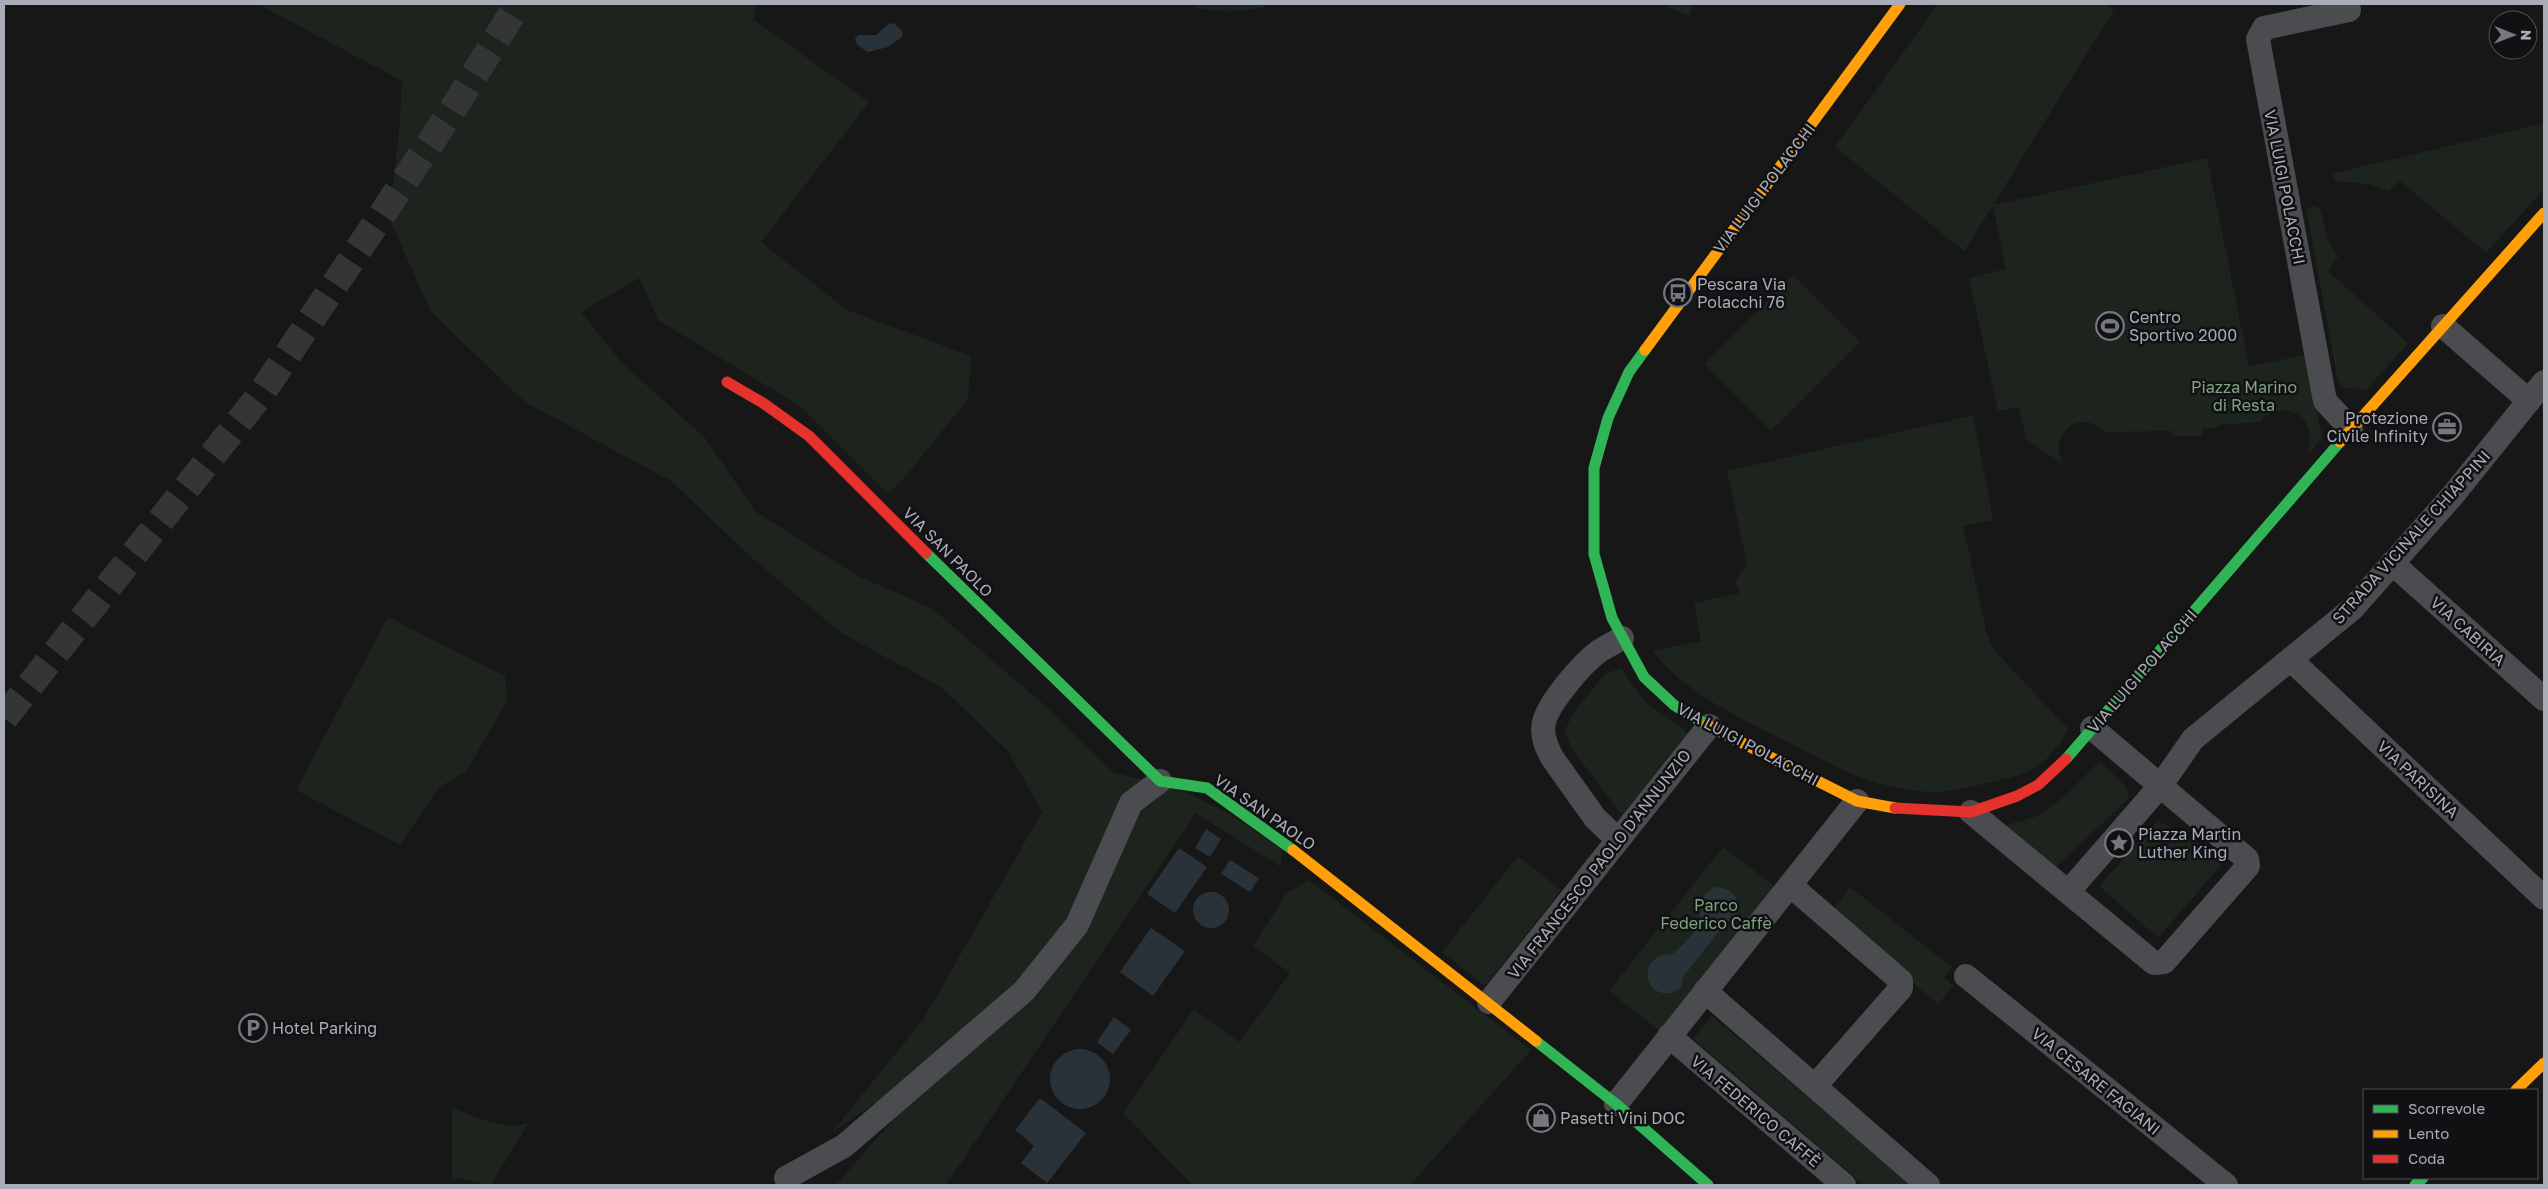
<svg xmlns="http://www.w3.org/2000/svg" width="2548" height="1189" viewBox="0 0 2548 1189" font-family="'Golos Text',sans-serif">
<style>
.green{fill:#1d241e}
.water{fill:#2a3239}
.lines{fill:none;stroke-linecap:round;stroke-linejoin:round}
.highway-tunnel{stroke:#343537;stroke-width:28;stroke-dasharray:28 14;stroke-linecap:butt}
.street{stroke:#4b4c50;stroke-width:24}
.fast{stroke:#30b455;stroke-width:11}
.slow{stroke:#ff9f0a;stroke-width:11}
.jam{stroke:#e5322d;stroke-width:11}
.labels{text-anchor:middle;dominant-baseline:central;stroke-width:5;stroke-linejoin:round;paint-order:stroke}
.street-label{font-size:16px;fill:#a8adb8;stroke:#111113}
.poi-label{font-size:16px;fill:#a8adb8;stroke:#111113;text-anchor:start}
.park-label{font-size:16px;fill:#7fa381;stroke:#111113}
</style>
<rect width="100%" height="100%" fill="#171717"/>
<path class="green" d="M258,4H757L753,19L869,102L761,242L847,310L971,356L968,399L905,477L888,494L800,406L658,320L639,278L581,312L622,363L705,438L756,512L858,576L933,609L1050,710L1113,772L1186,792L1230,814L1282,849L1281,867L1196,813L946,1185H836L913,1097L897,1088L830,1134L923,1020L1042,812L1008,751L941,687L841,633L751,557L671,481L525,402L431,312L389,218L399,133L402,81Z
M1189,4H1273C1247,12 1214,16 1189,4Z
M1661,4H1693L1690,16Z
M1938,4H2106L2114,10L1993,205L2207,158L2249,366L2306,355L2322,438L2307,456C2317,422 2297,399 2263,417L2262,422L2220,425L2214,428L2202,429V436H2172L2173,431L2104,432C2083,408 2047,431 2063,465L2026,439L2019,407L1998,411L1969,278L2006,269L1993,206L1964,251L1835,147Z
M2544,123V189L2486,253L2400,181L2389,191L2369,184L2335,181L2331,174Z
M2316,206L2321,211L2328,241L2338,257L2328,271L2408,343L2366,390L2344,387L2338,382L2306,208Z
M1793,275L1860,342L1771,431L1705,364Z
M1973,415L1993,520L1963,526L1987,635L1995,651L2069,730C2061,740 2053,754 2043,762C2028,775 2002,780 1983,784C1967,787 1947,793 1931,792C1869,789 1829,763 1776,736C1730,713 1685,692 1653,651L1701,641L1694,603L1740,593L1735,581L1747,564L1727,471Z
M388,617L505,676L507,701L466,772L439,787L400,845L296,790Z
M1621,668L1644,701L1688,733L1622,815L1571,748L1565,730L1574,712L1605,674Z
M2100,761L2127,788L2128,799L2056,867L2003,826L2037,816L2065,796Z
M2158,821L2226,859L2158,938L2099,886Z
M1723,847L1781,891L1665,1035L1609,991Z
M1518,856L1561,890L1485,986L1442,952Z
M1309,880L1531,1050L1410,1185H1192L1123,1113L1194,1009L1239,1042L1290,973L1253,946L1286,894Z
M1850,887L1952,967L1944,978L1954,986L1938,1004L1830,914Z
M1712,1016L1911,1185H1864L1693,1039Z
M452,1107C477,1119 500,1128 528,1124L491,1185C477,1185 468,1176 452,1180Z"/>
<path class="water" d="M894,23L903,32L902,37L888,47L868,52L857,45L855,38L858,35H876L889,24Z
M1206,829L1221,839L1210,857L1195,848Z
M1179,848L1207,867L1175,913L1147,894Z
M1230,860L1259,878L1250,892L1221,874Z
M1716,887C1733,888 1743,901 1736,917L1723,926L1683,977L1681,988C1675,992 1670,994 1663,993C1656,992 1651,987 1649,981C1645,971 1650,960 1660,956C1664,954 1669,955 1672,954C1678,951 1689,938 1694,932C1707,914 1691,898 1716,887Z
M1193 910a18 18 0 1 1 36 0a18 18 0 1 1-36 0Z
M1151,928L1185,951L1153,996L1120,972Z
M1114,1017L1131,1030L1113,1054L1097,1042Z
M1050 1079a30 30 0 1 1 60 0a30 30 0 1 1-60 0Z
M1040,1098L1086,1133L1047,1183L1021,1163L1034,1146L1015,1130Z"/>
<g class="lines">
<path class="highway-tunnel" d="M4,718L261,394L457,103L518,4"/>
<path class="street" d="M2347,4L2349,10L2264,28L2258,39L2325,401L2351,429
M2443,326L2529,401
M2392,563L2544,699
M2291,660L2544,898
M1971,812L2154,963L2164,962L2248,866L2247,859L2092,728
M1618,840L1595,818L1553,759C1546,747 1541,735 1544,722C1549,702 1582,664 1598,652C1605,647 1614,643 1622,638
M1790,885L1901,981V988L1815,1086
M2068,892L2161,785L2193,739L2352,609L2453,495L2544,382
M1966,976L2226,1185
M1705,991L1928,1185
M1489,1002L1709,726
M1669,1036L1844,1185
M1616,1104L1857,801
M786,1178L844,1146L1024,991L1077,925L1131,803L1160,781"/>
<path class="fast" d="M1645,350L1629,372L1608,418L1594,468V554L1612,618L1644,677L1674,705L1707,725
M926,553L1160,781L1207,788L1293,850
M2066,759L2340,442
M1536,1041L1616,1104L1708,1185
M2415,1185L2423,1178"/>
<path class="slow" d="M1645,350L1900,4
M2340,442L2544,213
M1707,725L1857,801L1895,808
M1293,850L1536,1041
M2516,1090L2544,1063"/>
<path class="jam" d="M727,382L763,403L809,436L926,553
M1895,808L1971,812L2017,796L2038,785L2066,759"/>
</g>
<defs>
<symbol id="bus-ring" viewBox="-11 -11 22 22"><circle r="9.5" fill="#111113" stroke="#757880" stroke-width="1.5"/><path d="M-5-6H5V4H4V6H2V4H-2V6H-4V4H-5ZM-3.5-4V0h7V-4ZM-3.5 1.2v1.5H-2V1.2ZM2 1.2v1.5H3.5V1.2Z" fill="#757880"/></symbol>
<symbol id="stadium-ring" viewBox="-11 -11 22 22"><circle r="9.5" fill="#111113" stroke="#757880" stroke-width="1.5"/><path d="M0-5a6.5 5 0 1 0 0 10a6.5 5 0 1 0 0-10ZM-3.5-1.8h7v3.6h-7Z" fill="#757880"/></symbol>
<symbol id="office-ring" viewBox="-11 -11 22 22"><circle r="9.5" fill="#111113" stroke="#757880" stroke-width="1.5"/><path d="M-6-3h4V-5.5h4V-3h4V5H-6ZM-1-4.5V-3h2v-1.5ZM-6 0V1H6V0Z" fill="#757880"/></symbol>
<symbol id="sight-ring" viewBox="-11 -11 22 22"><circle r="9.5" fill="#111113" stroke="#757880" stroke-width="1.5"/><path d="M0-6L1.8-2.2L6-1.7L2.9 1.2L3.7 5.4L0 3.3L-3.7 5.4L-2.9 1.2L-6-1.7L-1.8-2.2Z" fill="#757880"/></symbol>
<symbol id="parking-ring" viewBox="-11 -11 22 22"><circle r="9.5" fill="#111113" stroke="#757880" stroke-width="1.5"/><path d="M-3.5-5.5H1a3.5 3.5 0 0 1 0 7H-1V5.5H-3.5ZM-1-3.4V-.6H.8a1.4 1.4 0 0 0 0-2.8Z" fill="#757880"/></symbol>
<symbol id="shop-ring" viewBox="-11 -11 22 22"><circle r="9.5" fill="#111113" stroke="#757880" stroke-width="1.5"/><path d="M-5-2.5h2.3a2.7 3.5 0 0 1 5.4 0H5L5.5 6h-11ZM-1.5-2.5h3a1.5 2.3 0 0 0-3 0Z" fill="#757880"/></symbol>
</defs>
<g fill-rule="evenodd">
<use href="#bus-ring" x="1662" y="277" width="32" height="32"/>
<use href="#stadium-ring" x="2094" y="310" width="32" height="32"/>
<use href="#office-ring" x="2431" y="411" width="32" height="32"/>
<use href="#sight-ring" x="2103" y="827" width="32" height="32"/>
<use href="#parking-ring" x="237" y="1012" width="32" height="32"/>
<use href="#shop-ring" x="1525" y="1102" width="32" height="32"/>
</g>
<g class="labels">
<g class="street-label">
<text transform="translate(2285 187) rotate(79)">VIA LUIGI POLACCHI</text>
<text transform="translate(1764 188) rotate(-53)">VIA LUIGI POLACCHI</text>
<text transform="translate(2411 537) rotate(-48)">STRADA VICINALE CHIAPPINI</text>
<text transform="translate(948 552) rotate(45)">VIA SAN PAOLO</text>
<text transform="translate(2468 631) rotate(42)">VIA CABIRIA</text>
<text transform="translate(2142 671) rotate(-49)">VIA LUIGI POLACCHI</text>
<text transform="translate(1748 744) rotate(28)">VIA LUIGI POLACCHI</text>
<text transform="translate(2418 779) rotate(43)">VIA PARISINA</text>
<text transform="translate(1265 812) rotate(35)">VIA SAN PAOLO</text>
<text transform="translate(1599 864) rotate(-52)">VIA FRANCESCO PAOLO D'ANNUNZIO</text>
<text transform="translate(2096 1081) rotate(39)">VIA CESARE FAGIANI</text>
<text transform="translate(1756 1111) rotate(40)">VIA FEDERICO CAFFÈ</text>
</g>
<g class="poi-label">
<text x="1697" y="284">Pescara Via<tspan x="1697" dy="18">Polacchi 76</tspan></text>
<text x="2129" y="317">Centro<tspan x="2129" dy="18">Sportivo 2000</tspan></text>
<text x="2428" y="418" text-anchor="end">Protezione<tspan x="2428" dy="18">Civile Infinity</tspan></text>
<text x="2138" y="834">Piazza Martin<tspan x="2138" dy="18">Luther King</tspan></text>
<text x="272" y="1028">Hotel Parking</text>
<text x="1560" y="1118">Pasetti Vini DOC</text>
</g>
<g class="park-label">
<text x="2244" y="387">Piazza Marino<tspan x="2244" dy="18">di Resta</tspan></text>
<text x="1716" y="905">Parco<tspan x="1716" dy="18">Federico Caffè</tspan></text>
</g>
</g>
<rect width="2548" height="1189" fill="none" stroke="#a8adb8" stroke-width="10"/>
<rect x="2363" y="1089" width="175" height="90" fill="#111113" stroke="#4d4f55"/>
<rect x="2373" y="1105" width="25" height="8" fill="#30b455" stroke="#4d4f55"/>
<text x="2408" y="1114" font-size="15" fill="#a8adb8">Scorrevole</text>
<rect x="2373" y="1130" width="25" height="8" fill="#ff9f0a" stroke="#4d4f55"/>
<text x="2408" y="1139" font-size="15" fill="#a8adb8">Lento</text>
<rect x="2373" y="1155" width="25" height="8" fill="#e5322d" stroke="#4d4f55"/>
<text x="2408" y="1164" font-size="15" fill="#a8adb8">Coda</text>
<g transform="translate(2513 35) rotate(91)"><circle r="24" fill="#111113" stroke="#4d4f55"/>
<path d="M0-4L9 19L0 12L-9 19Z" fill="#757880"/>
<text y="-8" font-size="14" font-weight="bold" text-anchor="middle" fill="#a8adb8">N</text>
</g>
</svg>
